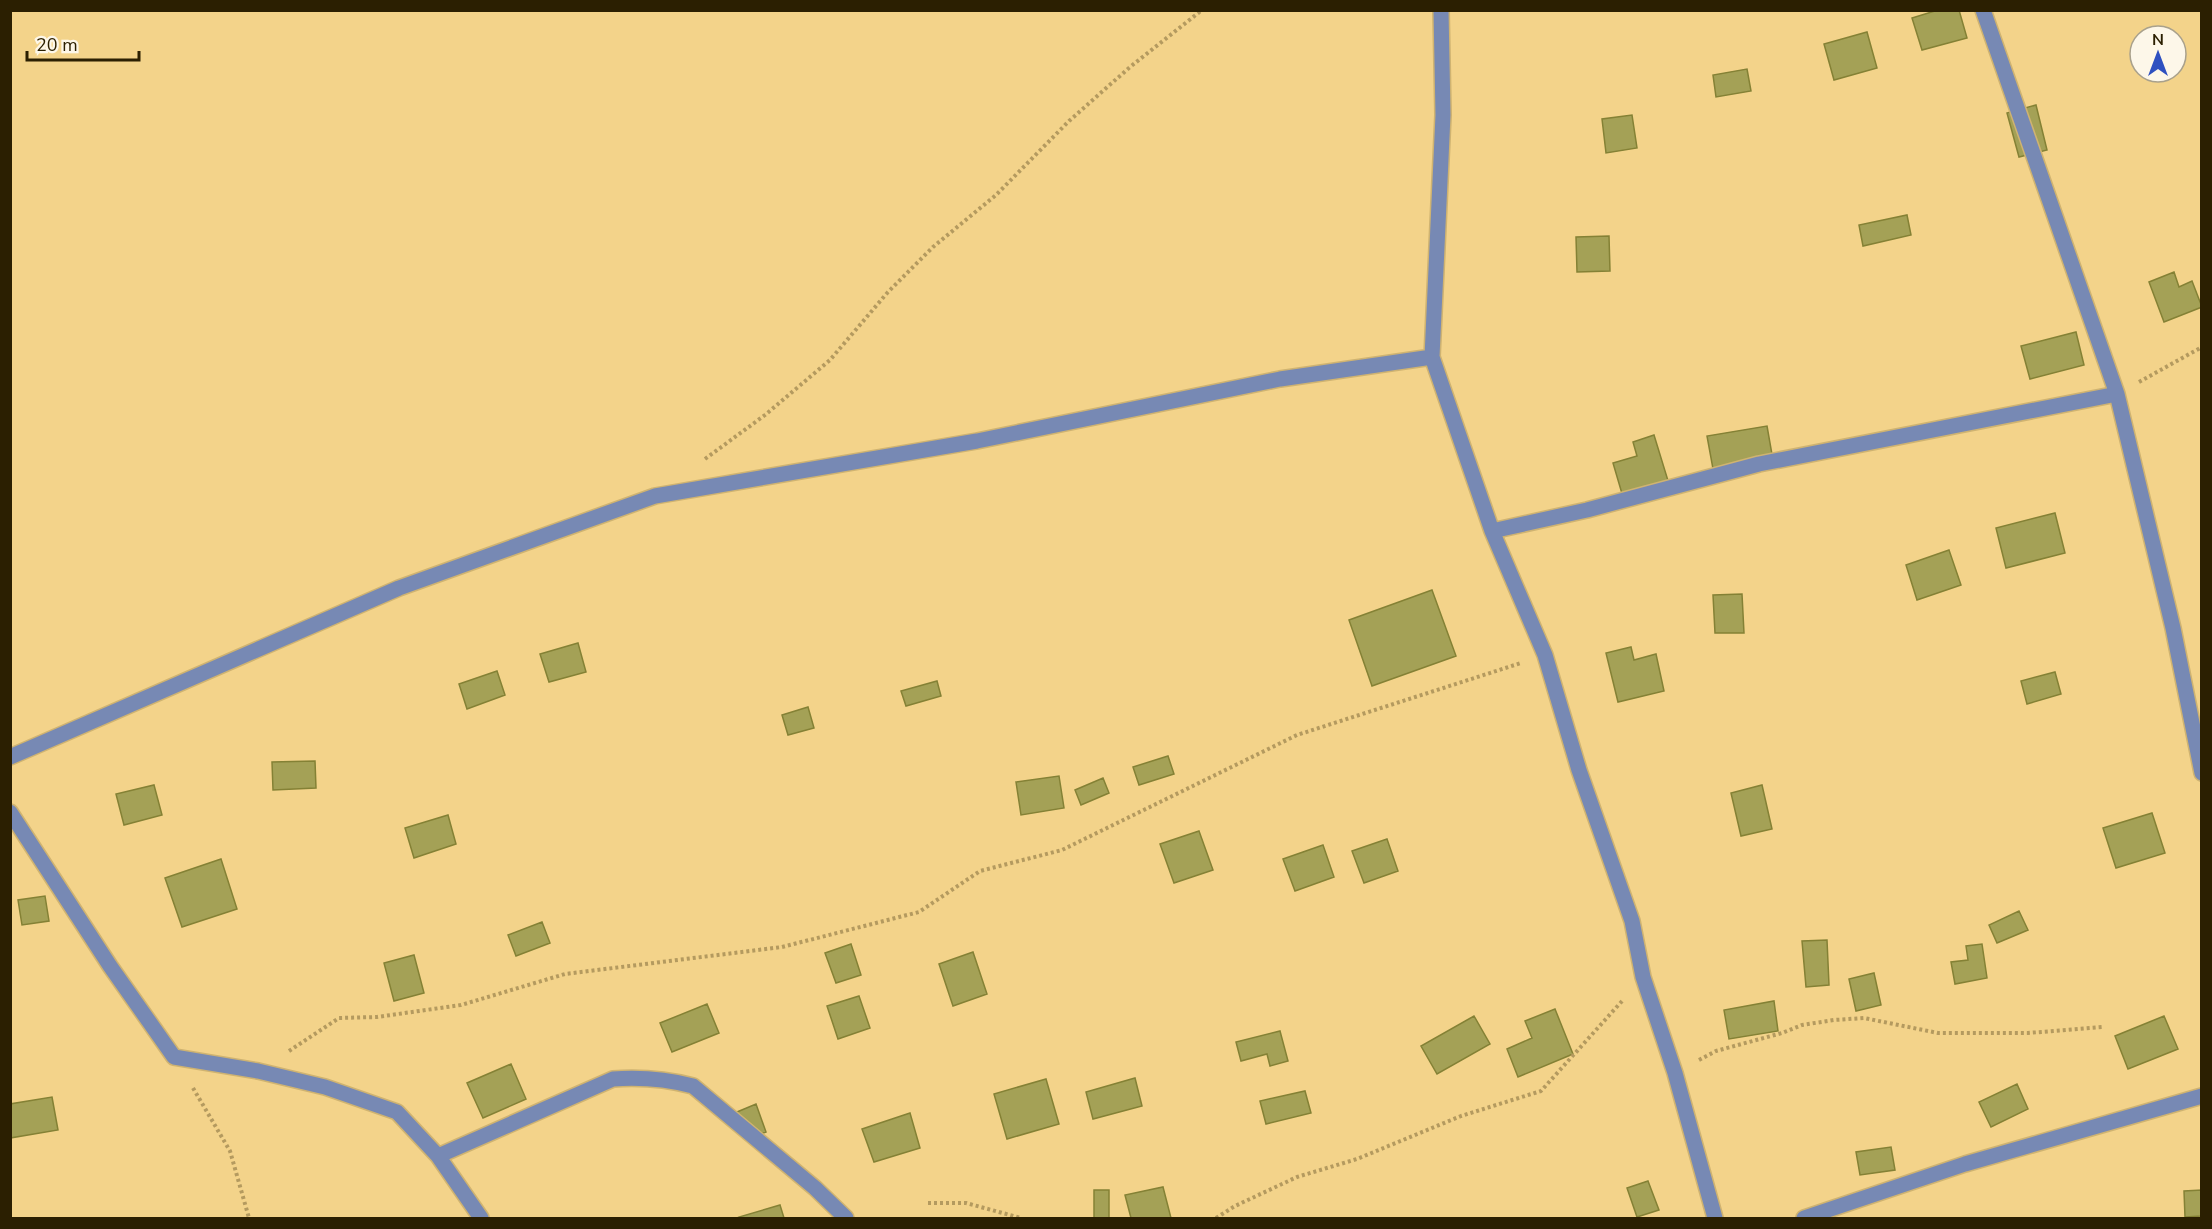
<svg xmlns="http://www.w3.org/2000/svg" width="2212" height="1229" viewBox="0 0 2212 1229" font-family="'Nunito Sans',sans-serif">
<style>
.building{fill:#a4a156;stroke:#848135;stroke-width:1.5}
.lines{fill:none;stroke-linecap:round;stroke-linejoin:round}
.street-casing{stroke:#cfb371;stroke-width:18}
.path{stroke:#b49a5f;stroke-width:4;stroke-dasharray:3 3;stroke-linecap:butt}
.street{stroke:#7789b4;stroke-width:15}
</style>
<rect width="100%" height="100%" fill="#f3d38a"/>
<path class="building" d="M1938,10H1959L1967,38L1922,50L1912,18Z
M1867,32L1877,68L1834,80L1824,44Z
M1747,69L1751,91L1716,97L1713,75Z
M2036,105L2047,150L2019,157L2007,113Z
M1632,115L1637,148L1606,153L1602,119Z
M1907,215L1911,235L1863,246L1859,225Z
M1609,236L1610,271L1577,272L1576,237Z
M2174,272L2179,287L2192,281L2202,307L2164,322L2149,282Z
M2076,332L2084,365L2030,379L2021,346Z
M1767,426L1773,460L1713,469L1707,436Z
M1654,435L1669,484L1623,497L1613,463L1637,456L1633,442Z
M2055,513L2065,553L2006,568L1996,528Z
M1949,550L1961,585L1917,600L1906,565Z
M1432,590L1456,656L1372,686L1349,620Z
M1742,594L1744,633H1715L1713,595Z
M578,643L586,672L549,682L540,654Z
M1631,647L1634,660L1656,654L1664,691L1618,702L1606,653Z
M497,671L505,695L467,709L459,684Z
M2055,672L2061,694L2027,704L2021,681Z
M937,681L941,696L906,706L901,691Z
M808,707L814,728L788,735L782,715Z
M1168,756L1174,774L1139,785L1133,767Z
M315,761L316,788L273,790L272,762Z
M1059,776L1064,808L1021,815L1016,782Z
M1103,778L1109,793L1081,805L1075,790Z
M154,785L162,815L124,825L116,794Z
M1762,785L1772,829L1741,836L1731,793Z
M2152,813L2165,853L2116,868L2103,828Z
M448,815L456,844L414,858L405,828Z
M1199,831L1213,870L1174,883L1160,844Z
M1387,839L1398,871L1364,883L1352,851Z
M1323,845L1334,877L1295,891L1283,859Z
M221,859L237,909L182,927L165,878Z
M45,896L49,921L22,925L18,900Z
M2019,911L2028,930L1997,943L1989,925Z
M542,922L550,943L516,956L508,935Z
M1827,940L1829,985L1806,987L1802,941Z
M851,944L861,975L836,983L825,953Z
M1982,944L1987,978L1955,984L1951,962L1968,960L1966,946Z
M973,952L987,994L953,1006L939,964Z
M414,955L424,993L394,1001L384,963Z
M1874,973L1881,1005L1856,1011L1849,979Z
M859,996L870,1028L838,1039L827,1006Z
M1774,1001L1778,1031L1729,1039L1724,1010Z
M707,1004L719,1033L672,1052L660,1023Z
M1555,1009L1573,1054L1518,1077L1507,1049L1532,1038L1525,1021Z
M1474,1016L1490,1044L1437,1074L1421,1046Z
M2164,1016L2178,1049L2128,1069L2115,1036Z
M1280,1031L1288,1061L1270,1066L1267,1054L1241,1061L1236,1042Z
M511,1064L526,1099L483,1118L467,1083Z
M1135,1078L1142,1106L1093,1119L1086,1092Z
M1046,1079L1059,1124L1007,1139L994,1094Z
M2017,1084L2028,1109L1991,1127L1979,1102Z
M1305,1091L1311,1113L1266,1124L1260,1101Z
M52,1097L58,1130L10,1138V1104Z
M756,1104L766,1132L747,1139L737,1112Z
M910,1113L920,1148L874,1162L862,1129Z
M1891,1147L1895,1170L1860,1175L1856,1152Z
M1648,1181L1659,1210L1637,1217L1627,1188Z
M1163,1187L1171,1218H1131L1125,1195Z
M1094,1190H1109V1218H1094Z
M2202,1190V1216L2185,1217L2184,1191Z
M780,1205L784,1218H740L739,1217Z"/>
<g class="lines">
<defs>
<path id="street" d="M1441,10L1443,115L1432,357L1492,531L1545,655L1579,770L1632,921L1643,977L1675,1073L1715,1218
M1983,10L2117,394L2173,628L2202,773
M1492,531L1587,510L1759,464L2117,394
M10,757L399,588L655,496L977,441L1280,379L1432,357
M10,812L110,966L174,1057L258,1071L325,1087L397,1112L438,1156L481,1218
M438,1156L613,1079C641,1077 666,1079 693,1086L815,1188L846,1218
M1804,1218L1965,1164L2202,1096"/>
</defs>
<use href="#street" class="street-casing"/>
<path class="path" d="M2139,382L2202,347
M705,459L765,415L830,360L888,292L933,247L996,195L1069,121L1130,67L1202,10
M289,1051L339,1018L377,1017L461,1005L565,974L782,947L919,912L980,871L1062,850L1297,735L1521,663
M1699,1060L1716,1051L1782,1033L1802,1025L1834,1020L1864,1018L1938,1033H2028L2103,1027
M193,1088L230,1151L249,1218
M928,1203H966L1021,1218
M1216,1218L1235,1206L1297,1177L1357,1159L1461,1116L1541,1091L1623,1000"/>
<use href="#street" class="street"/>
</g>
<rect width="2212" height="1229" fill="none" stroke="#2b1f01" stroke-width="24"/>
<g transform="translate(2158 54)"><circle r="28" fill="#fdf7e9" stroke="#a9a18c" stroke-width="1.5"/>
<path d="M0-4.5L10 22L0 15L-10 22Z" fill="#2e50c0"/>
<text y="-9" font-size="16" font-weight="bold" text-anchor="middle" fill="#2b1f01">N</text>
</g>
<path d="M27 51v9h112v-9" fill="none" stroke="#2b1f01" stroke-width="3"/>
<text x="36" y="51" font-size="18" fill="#2b1f01" stroke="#fdf7e9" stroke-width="4.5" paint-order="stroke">20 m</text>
</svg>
